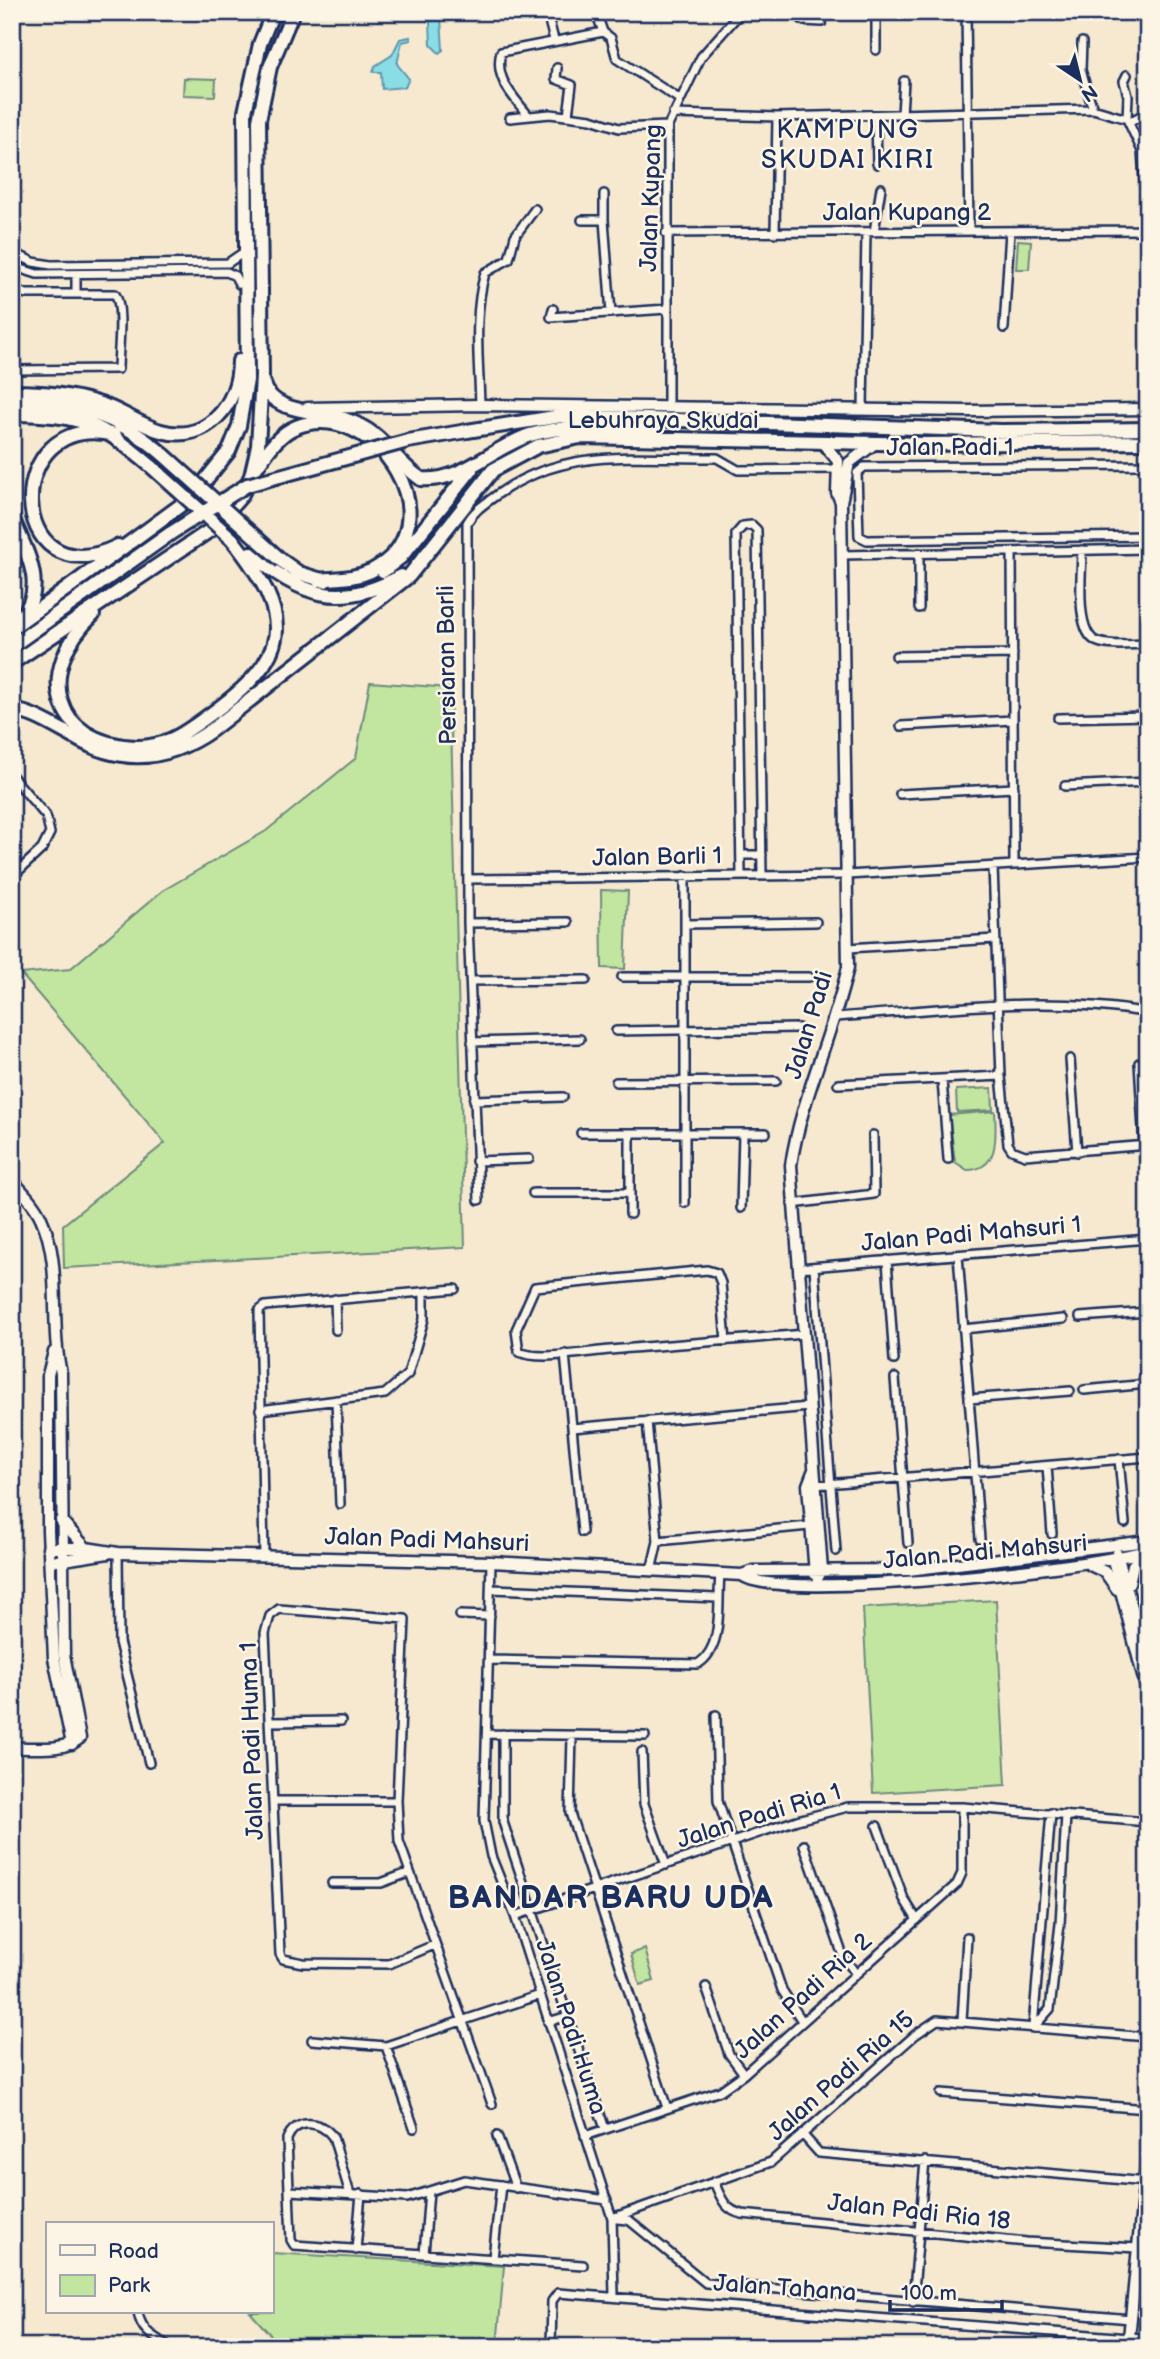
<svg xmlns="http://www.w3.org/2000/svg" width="1160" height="2359" viewBox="0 0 1160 2359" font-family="'Balsamiq Sans',sans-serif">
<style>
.green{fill:#c2e59f;stroke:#6e8a7e;stroke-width:2}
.water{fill:#8bdde5;stroke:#5e97af;stroke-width:2}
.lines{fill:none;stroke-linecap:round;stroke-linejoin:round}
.street-casing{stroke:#1b2f5e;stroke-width:12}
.secondary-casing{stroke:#1b2f5e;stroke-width:15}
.highway-casing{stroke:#1b2f5e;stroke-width:18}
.street{stroke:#fcf5e5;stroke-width:7}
.secondary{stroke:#fcf5e5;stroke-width:10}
.highway{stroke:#fcf5e5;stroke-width:12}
.highway-bridge-casing{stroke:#1b2f5e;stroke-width:18;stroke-linecap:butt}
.highway-bridge{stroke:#fcf5e5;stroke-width:12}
.labels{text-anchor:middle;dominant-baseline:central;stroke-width:5;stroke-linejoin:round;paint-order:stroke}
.street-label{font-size:24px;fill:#1b2f5e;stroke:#fcf5e5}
.neighbourhood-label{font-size:26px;letter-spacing:2px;fill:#1b2f5e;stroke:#fcf5e5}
.district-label{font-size:32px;font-weight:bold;letter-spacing:2px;fill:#1b2f5e;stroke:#fcf5e5}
</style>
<rect width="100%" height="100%" fill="#f6e9cf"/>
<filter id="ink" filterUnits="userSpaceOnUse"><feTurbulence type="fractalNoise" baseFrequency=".0143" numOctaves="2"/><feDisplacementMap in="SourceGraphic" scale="14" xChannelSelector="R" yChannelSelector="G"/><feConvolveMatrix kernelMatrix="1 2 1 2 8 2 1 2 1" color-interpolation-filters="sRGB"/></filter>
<g filter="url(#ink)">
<path class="green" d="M184,78L216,79L215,96L183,95Z
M1018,240L1031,241L1029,269H1016Z
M370,682L450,688L465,1247L64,1268L63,1225L165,1143L21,974L70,969L162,891L266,831L356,758Z
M601,890L628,891L625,969L602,968Z
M992,1088L993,1110L957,1112L956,1090Z
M995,1111C996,1135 1000,1170 967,1170L955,1162L949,1115Z
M996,1600L1006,1785L873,1793L863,1608Z
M645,1949L654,1981L640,1985L631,1954Z
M271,2253L504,2266L497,2347H274L273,2338L250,2312H271Z"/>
<path class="water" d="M441,18L443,50L439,53L431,45L430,21Z
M410,37L411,40L402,42L397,64L409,79L405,87L382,89L381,72H373L375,66L392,55L400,39Z"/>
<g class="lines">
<defs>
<path id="street" d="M596,12L603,32L611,38L617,59L679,99
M794,12L804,21L822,22
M876,12V50
M966,12L969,231
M547,13L554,40
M530,17L548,12
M1082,42L1081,70L1093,109
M557,68L556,79L572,85L568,115
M527,114C512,95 494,78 501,52L603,32
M673,114L777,117L1093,109L1127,119L1142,151L1148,230
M902,114L904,81
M876,116L877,164
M510,118L550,114L591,119L619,128L668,126
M1127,119L1128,96L1124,81L1127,75
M1129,123L1148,111
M582,220H604L611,313
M604,220V194
M874,232L881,188
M666,233L1148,230
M775,233L777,117
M12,252L33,262L51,265L228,263L241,254
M12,266L37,274L227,272L235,276L239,284
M76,274V294
M12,287L26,294H115C124,306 118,352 118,369L12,370
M553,309L551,317L667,309
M1004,328L1010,231
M480,405C479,362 473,315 485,273L509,259L515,236L535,209
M668,407V126L701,57L741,12
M863,409L866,232
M1148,465L864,467L857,473L859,536L867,540L1148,536
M1082,550C1082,572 1074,634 1098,642C1113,647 1132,644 1148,644
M1012,552L1014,865
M919,553V608
M842,555L1148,549
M896,656L1013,654
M1058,718L1148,716
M901,726L1013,720
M12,776L46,816L50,833L42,849L12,877
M1065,786L1148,782
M900,794L1014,788
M741,855H762
M993,867L1001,1076L1008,1144L1012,1150L1025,1155L1148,1145
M741,875L736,534L743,526L752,525L757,530L762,875
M468,879L847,875L1148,857
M468,923L568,922
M685,924L816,922
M848,948L995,939
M622,977H809
M471,981L586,980
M837,1017C939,1010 1046,994 1148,1013
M616,1031L798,1028
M472,1042L580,1039
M1070,1059L1077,1152
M1139,1063L1144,1146
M942,1080L948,1159
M616,1082L776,1081
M838,1084L1001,1076
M474,1100L563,1097
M581,1133H766
M476,1161L529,1159
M533,1193H629
M479,1200L468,923L467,523C474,510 486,503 498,494C566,446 637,459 717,458L738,470L838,469
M685,1203V876
M792,1204L874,1194L873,1135
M741,1208L743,1133
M630,1214V1133
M958,1255L980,1539
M887,1260L894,1360
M814,1267L836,1551
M798,1268L1148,1239
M335,1299L336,1330
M1080,1317L1148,1312
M963,1329L1063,1319
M726,1341L721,1283L717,1273L707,1270L535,1287L516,1330L519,1352C539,1361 586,1352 610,1350C674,1344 739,1340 803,1334
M565,1354L582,1532
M895,1378L908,1543
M1084,1390L1148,1384
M969,1399L1070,1391
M336,1400L340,1504
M260,1410L385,1394L408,1374L424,1319V1293
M647,1421L658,1541L651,1571
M572,1428L809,1407
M1119,1459L1125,1523
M1047,1466L1052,1534
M814,1485L1148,1457
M658,1541L809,1526
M118,1553L119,1642L149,1763
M264,1555L259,1311L265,1306L455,1289
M491,1562L484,1821L491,1856L515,1916L612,2218L614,2295
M491,1589L717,1598
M460,1615L490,1616
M489,1660L698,1664C725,1647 717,1601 720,1574
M716,1715L718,1801L782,1990L802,2021
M270,1722L341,1721
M487,1734L645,1736
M503,1734V1822L605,2129
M572,1736L570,1813L667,2108
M642,1752L644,1804L666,1865
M274,1801H397
M877,1826L904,1899L917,1920
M804,1845L843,1956L856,1974
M332,1883H381L408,1873
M515,1916L797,1820L848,1807H962L1148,1822
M434,1945L389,1964L303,1963L283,1959L280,1954L265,1633L270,1616L279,1609L405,1619L397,1801L399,1841L492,2104
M706,1987L729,2054L744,2074
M962,2021L967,1937
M548,2022L568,2016
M1033,2027L1051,1813
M1033,2028L1050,2009L1060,1924L1066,1815
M312,2040L386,2046L540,1995
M386,2046L414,2128
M941,2093L1148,2109
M803,2135L819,2153L1147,2182
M497,2136L516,2188
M585,2136L720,2091L744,2074L957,1884L962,1873V1807
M714,2182C721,2197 724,2210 742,2214L1027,2242L1138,2248
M290,2191L407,2198L464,2180L607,2200
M350,2194L333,2137C320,2120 296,2118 287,2139L291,2240L294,2245L583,2265
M612,2218L771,2162L915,2035L937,2020L1148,2037
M617,2219L629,2220L706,2283L1131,2319
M356,2250L361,2194
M424,2254L429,2191
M493,2258L501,2185
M913,2302L925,2161
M138,2312C141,2332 154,2337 170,2347
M551,2347L552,2301L558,2293L1129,2338"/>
<path id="secondary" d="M307,408L480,405L968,411L1148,409
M822,442L838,461L837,493L841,502
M12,1180C22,1191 35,1204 41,1218C63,1265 49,1323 61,1373L64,1655L80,1738C64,1752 33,1747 12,1748
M54,1352L48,1375V1531L54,1658L72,1744
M813,1472L808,1485L815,1574
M61,1520L86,1548
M48,1548H86L118,1553L491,1562L742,1575L753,1571L908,1570L1148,1541
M1117,1554L1148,1664
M1113,1560L1148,1695
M57,1561L108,1553
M1090,1565L1105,1572L1117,1589
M742,1575C775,1603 1099,1567 1148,1550
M818,1577L822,1570L791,1165C801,1098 833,1034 848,967L841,502L849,463L874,444
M1129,1583L1133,1565L1144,1554
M1148,2146L1129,2338L1148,2340"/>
<path id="highway" d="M264,384C272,414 318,410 344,419C386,433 389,457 421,479C461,483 493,447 530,435C569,423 613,428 653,428
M12,392C41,392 69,394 97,403C120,409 139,425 161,431C207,444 239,404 239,361
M12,403C77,405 114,412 164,455
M12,414C82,415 99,422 152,467
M467,431L561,416L1001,431L1148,429
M115,435C0,407 5,601 118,546
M255,469C266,454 278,434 296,427C375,395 459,527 371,571C354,579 336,578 318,580
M12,517C25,550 49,587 20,618
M250,553C301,595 339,611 401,576
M282,561L299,573L325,581
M383,571L401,557L471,470
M93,615C35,670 51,743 136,747C165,748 186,732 208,716C292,656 296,620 232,539
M12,629L192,497L229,451L239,426L247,380L245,112L260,44L273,12
M12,663L212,529L241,496L251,476L258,446L262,376L259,120L270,67L293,12
M12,710C34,713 53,726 72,736C121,766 167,762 213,729L409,576L493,470L538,446L580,437L926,444L1148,442"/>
</defs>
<use href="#street" class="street-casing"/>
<use href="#secondary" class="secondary-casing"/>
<use href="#highway" class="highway-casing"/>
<use href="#street" class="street"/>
<use href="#secondary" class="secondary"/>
<use href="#highway" class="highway"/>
<defs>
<path id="highway-bridge" d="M164,455L282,561
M152,467L232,539
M12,646L171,533L247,485L408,441L467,431"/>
</defs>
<use href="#highway-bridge" class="highway-bridge-casing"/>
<use href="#highway-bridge" class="highway-bridge"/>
</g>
</g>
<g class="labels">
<g class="street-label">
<text transform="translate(651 198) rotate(-88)">Jalan Kupang</text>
<text x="907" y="212">Jalan Kupang 2</text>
<text x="663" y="420">Lebuhraya Skudai</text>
<text x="950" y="447">Jalan Padi 1</text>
<text transform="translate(447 665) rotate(-91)">Persiaran Barli</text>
<text transform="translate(657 857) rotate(-1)">Jalan Barli 1</text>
<text transform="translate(809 1025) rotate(-73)">Jalan Padi</text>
<text transform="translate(971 1234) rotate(-5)">Jalan Padi Mahsuri 1</text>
<text transform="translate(427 1540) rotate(2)">Jalan Padi Mahsuri</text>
<text transform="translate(985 1552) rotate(-5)">Jalan Padi Mahsuri</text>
<text transform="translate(252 1741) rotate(-92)">Jalan Padi Huma 1</text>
<text transform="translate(759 1816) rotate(-17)">Jalan Padi Ria 1</text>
<text transform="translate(803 1996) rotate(-42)">Jalan Padi Ria 2</text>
<text transform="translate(571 2027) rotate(72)">Jalan Padi Huma</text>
<text transform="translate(841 2076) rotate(-41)">Jalan Padi Ria 15</text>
<text transform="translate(919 2212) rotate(6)">Jalan Padi Ria 18</text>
<text transform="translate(785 2288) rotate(4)">Jalan Tahana</text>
</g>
<g class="neighbourhood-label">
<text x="848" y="130">KAMPUNG<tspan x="848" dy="30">SKUDAI KIRI</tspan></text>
</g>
<g class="district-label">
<text x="611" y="1898">BANDAR BARU UDA</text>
</g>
</g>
<rect width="1160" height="2359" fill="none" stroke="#fcf5e5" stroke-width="42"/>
<rect x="21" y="21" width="1118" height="2317" fill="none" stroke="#1b2f5e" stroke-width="2.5" filter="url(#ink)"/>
<rect x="46" y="2222" width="228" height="91" fill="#fcf5e5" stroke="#a2a6af" stroke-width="2"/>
<rect x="60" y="2245" width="35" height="10" fill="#fcf5e5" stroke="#a2a6af" stroke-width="2"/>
<text x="108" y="2258" font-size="21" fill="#1b2f5e">Road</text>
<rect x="60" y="2275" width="35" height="21" fill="#c2e59f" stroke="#a2a6af" stroke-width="2"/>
<text x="108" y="2292" font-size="21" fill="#1b2f5e">Park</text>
<g transform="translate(1080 80) rotate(145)" stroke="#fcf5e5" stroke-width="5" paint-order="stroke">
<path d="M0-5L12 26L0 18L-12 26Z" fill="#1b2f5e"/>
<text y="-10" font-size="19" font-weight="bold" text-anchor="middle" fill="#1b2f5e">N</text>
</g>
<path d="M890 2300v10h112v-10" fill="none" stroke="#1b2f5e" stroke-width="3.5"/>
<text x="901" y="2300" font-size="21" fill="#1b2f5e" stroke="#fcf5e5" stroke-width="5" paint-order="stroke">100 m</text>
</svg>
